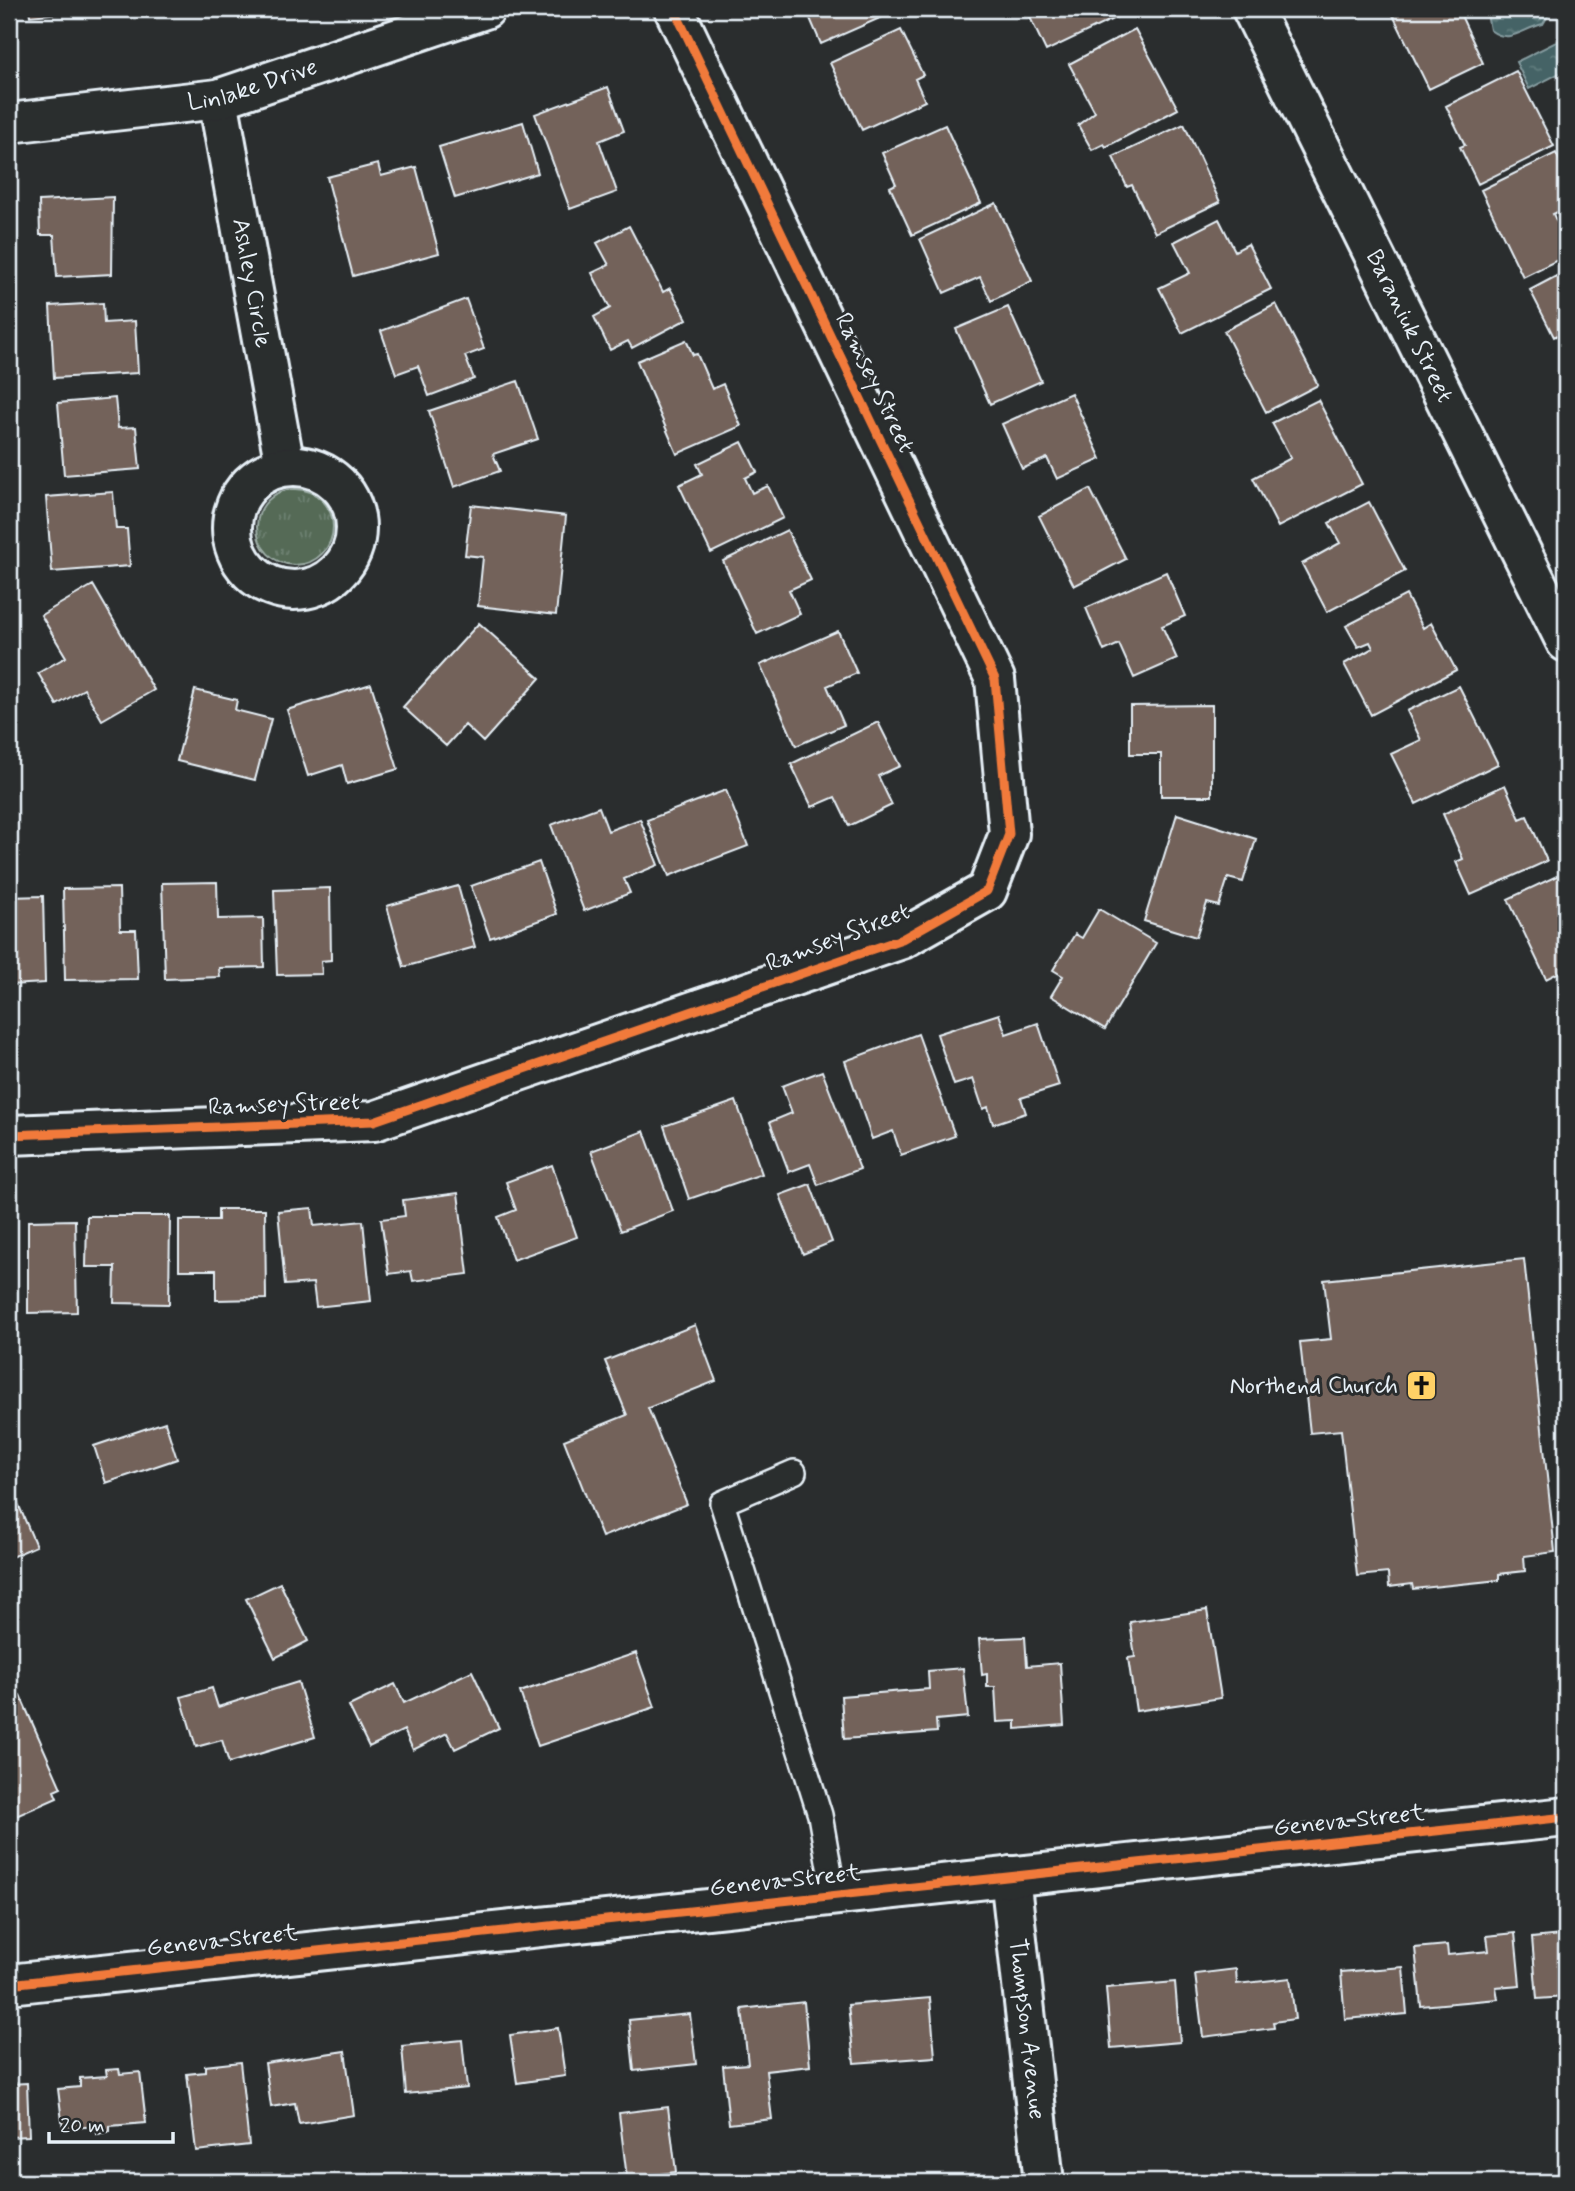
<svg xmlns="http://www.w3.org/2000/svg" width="1575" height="2191" viewBox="0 0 1575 2191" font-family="Mynerve,sans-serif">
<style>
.grass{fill:url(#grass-tufts);stroke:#9eaea8;stroke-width:2}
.water{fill:url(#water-ripples);stroke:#869ca0;stroke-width:2}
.building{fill:#73625a;stroke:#e8f1f8;stroke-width:2}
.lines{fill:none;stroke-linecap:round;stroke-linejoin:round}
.service-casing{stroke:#e8f1f8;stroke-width:28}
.minor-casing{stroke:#e8f1f8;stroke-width:44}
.secondary-casing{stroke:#e8f1f8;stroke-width:44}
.service{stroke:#2a2d2e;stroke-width:23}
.minor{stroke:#2a2d2e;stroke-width:38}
.secondary{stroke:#2a2d2e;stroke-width:38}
.cycleway-casing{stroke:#2a2d2e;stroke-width:13}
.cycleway{stroke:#f17a3a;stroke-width:9}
.labels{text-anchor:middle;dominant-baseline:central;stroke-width:6;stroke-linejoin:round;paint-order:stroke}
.street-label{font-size:24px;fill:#e8f1f8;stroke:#2a2d2e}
.poi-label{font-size:24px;fill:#e8f1f8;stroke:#2a2d2e;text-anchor:end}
</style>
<defs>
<pattern id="grass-tufts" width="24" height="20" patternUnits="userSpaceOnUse" patternTransform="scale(1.75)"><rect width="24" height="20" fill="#546a57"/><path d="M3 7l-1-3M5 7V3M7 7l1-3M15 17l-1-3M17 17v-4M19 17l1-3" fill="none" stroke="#6d8070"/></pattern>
<pattern id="water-ripples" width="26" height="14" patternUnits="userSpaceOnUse" patternTransform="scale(1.75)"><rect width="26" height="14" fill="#456466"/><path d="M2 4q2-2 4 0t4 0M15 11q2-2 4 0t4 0" fill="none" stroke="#607b7d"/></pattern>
</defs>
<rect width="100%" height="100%" fill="#2a2d2e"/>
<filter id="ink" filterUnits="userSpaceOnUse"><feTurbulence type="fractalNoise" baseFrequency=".0143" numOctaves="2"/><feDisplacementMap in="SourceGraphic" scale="14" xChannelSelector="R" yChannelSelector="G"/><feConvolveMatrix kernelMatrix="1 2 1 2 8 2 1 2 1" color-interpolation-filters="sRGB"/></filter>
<g filter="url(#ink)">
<path class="grass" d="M257 527a38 38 0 1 1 76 0a38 38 0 1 1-76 0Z"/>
<path class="water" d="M1491,9H1552L1543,24C1521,29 1510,45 1490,30L1487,14Z
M1566,37V70L1529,89L1516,62Z"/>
<path class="building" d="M29,9H91V10L30,16Z
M806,9H887L889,14L821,44Z
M1026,9H1131L1132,10L1046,51Z
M1390,9H1458L1483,63L1429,89Z
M1135,29L1178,109L1106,147L1104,144L1092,150L1078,125L1095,112L1069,64Z
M901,30L923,75L915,79L925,101L862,130L830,63Z
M1516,71L1554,146L1478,184L1460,147L1465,145L1446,106Z
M608,87L624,131L599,141L617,192L570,209L535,114Z
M523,122L538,173L455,198L439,147Z
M1184,124L1220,202L1155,233L1132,185L1127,187L1113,157Z
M945,125L981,203L912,235L890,187L896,184L882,153Z
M1556,153L1566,174V208L1553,214L1566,241V256L1523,277L1481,190Z
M378,164L381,176L416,167L439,253L353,276L327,177Z
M113,197L112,274L57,277L54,235H40L39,201Z
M996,203L1032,281L991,301L980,277L944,293L920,239Z
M1219,219L1235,251L1248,244L1271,289L1182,333L1159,288L1190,273L1174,242Z
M629,226L663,292L670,288L687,319L632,348L628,341L610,350L594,317L610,308L592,273L609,265L597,243Z
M1566,271V331L1554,337L1530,290Z
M466,299L484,349L465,356L474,379L429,396L418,366L396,374L381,331Z
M103,303L104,323L135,321L138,373L54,378L50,306Z
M1276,304L1318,385L1266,412L1224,331Z
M1008,307L1041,381L990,404L956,329Z
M686,340L693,355L697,354L712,389L723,384L741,426L677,454L637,361Z
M518,381L538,439L493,454L500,471L454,487L429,411Z
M1071,393L1101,459L1057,479L1047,458L1022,469L1002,424Z
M115,398L118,428L136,427L140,469L64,475L58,403Z
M1318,400L1362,484L1278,527L1253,478L1291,458L1272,423Z
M742,442L757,472L745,478L752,493L768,486L783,518L711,553L679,485L702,474L697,464Z
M1090,489L1126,559L1074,586L1039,516Z
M113,492L116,529H127L130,566L52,572L46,497Z
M1369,502L1405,571L1327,612L1302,564L1340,543L1329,523Z
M471,505L566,516L556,615L478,606L483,557L465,555Z
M787,530L811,580L789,590L800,614L757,634L723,561Z
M1166,572L1185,616L1162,626L1177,659L1134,678L1119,644L1104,651L1086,608Z
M93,585L154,690L102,720L84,689L57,705L38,673L66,657L41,615Z
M1406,595L1423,628L1431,623L1456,670L1371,715L1344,664L1373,648L1370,642L1358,647L1346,626Z
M479,623L540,678L483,742L465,725L446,746L403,707Z
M838,631L857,673L827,686L844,725L796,746L760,665Z
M371,684L398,769L347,784L342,765L308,776L287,710Z
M1459,686L1498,764L1416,804L1391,754L1421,740L1407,711Z
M195,690L237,700L235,710L271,719L255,780L177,761Z
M1212,705V796H1161V754H1130V706Z
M878,722L900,766L878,776L892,805L849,826L835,797L812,807L791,764Z
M1505,785L1520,819L1527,816L1547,861L1471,895L1456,862L1463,859L1443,814Z
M726,790L748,846L669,876L647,820Z
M599,807L608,831L640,819L658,865L624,879L630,893L584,911L551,825Z
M1177,814L1256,839L1243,882L1228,878L1219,906L1207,903L1196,937L1144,921Z
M539,862L557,914L490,938L471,886Z
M1561,874L1566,884V969L1546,979L1508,899Z
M217,882L218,919L263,918L264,967L219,968L220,977L165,979L162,883Z
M458,886L475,947L404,967L387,906Z
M119,888L120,930H136L138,979L65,980L63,889Z
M330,888L331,960L321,961L322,974L277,975L274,890Z
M43,896L45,983L9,985V897Z
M1099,909L1156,943L1105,1029L1051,996L1063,976L1053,970L1075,934L1082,938Z
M999,1014L1006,1034L1038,1023L1059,1086L1021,1098L1026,1113L993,1124L988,1107L983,1109L973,1079L954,1085L937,1034Z
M918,1034L955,1136L901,1155L893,1131L872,1139L845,1061Z
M822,1071L860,1169L818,1185L810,1164L789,1172L770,1122L792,1113L782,1086Z
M736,1101L762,1174L689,1199L664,1126Z
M644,1131L673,1211L621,1231L591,1151Z
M552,1165L577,1237L513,1260L498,1217L516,1210L506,1182Z
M810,1184L832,1242L803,1254L780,1195Z
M458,1193L468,1274L413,1281L411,1271L389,1274L381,1219L405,1216L403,1200Z
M312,1208L314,1226L363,1221L371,1301L316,1307L313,1283L285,1285L278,1211Z
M218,1209H265L266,1299L216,1300V1270H179V1220H218Z
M87,1216H170L169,1304L114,1303L115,1267H86Z
M75,1220L77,1312L28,1313V1221Z
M1524,1259L1555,1552L1524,1556L1525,1571L1499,1574V1580L1413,1589L1412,1584L1389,1587L1388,1573L1357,1576L1341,1430L1310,1433L1300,1342L1331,1339L1324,1280Z
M695,1325L716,1381L648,1408L687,1504L602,1537L564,1440L627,1415L605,1361Z
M165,1422L177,1459L106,1483L94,1446Z
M9,1482L36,1546L9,1558Z
M280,1583L308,1641L275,1658L246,1599Z
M1207,1610L1221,1698L1136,1711L1128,1658L1135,1657L1130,1622Z
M1025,1637L1027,1666L1060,1663L1064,1725L1016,1729V1721L997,1722L995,1687H987V1674L982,1675L979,1639Z
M636,1653L655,1707L538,1746L520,1692Z
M963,1668L968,1717L936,1720L937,1732L844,1739L841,1696L929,1689L928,1671Z
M472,1671L499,1728L455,1749L447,1733L413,1750L404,1730L369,1747L349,1706L395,1684L404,1703Z
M298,1682L315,1737L229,1763L222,1740L196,1747L181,1697L212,1688L218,1707Z
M20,1695L61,1788L54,1791L57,1798L14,1817L9,1804V1700Z
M1515,1933L1520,1985L1496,1987L1498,1999L1421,2006L1415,1948L1447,1945L1448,1955L1489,1951L1487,1936Z
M1561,1935L1562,1943L1566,1942V1997L1537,1999L1532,1938Z
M1403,1967L1407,2014L1345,2019L1341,1972Z
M1236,1969L1237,1984L1290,1978L1295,2019L1273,2022L1274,2028L1203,2037L1195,1974Z
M1175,1982L1180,2042L1111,2048L1106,1988Z
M930,1998L935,2057L854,2063L848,2005Z
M804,2002L810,2066L766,2071L772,2119L729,2124L723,2066L748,2064L742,2009Z
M690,2014L696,2064L634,2071L629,2020Z
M558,2028L565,2076L517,2083L510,2035Z
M462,2040L467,2088L406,2094L402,2046Z
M345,2051L354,2115L299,2124L295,2103L271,2107L265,2063Z
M240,2062L249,2145L196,2151L187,2074L205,2072V2066Z
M119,2069L120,2074L140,2072L146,2123L110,2126V2132L97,2134L96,2126L63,2129L58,2089L80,2087V2078L107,2076L106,2070Z
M27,2083L29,2136L9,2137V2084Z
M668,2107L676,2172L627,2178L619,2113Z
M1309,2176L1310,2182H1279V2180Z"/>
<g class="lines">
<defs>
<path id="service" d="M794,1472L722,1503L820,1815L834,1895"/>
<g id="minor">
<path id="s1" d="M1252,9L1566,642"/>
<path id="s2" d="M218,99L285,466"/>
<path id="s3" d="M9,123L218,99L485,9"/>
<circle cx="294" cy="528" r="62"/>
<path d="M9,1135L374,1121L902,939L987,891L1009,834L995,679L674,9"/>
<path id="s4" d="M1010,1876L1044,2182"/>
</g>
<path id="secondary" d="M9,1984L1566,1817"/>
</defs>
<use href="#service" class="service-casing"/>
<use href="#minor" class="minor-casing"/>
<use href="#secondary" class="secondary-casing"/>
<use href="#service" class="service"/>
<use href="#minor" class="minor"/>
<use href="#secondary" class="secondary"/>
<defs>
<path id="cycleway" d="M9,1135L374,1121L902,939L987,891L1009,834L995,679L674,9
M9,1984L1566,1817"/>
</defs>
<use href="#cycleway" class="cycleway-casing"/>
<use href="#cycleway" class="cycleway"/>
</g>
</g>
<defs>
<symbol id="church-square" viewBox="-11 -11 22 22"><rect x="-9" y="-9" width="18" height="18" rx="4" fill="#ffd166" stroke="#2a2d2e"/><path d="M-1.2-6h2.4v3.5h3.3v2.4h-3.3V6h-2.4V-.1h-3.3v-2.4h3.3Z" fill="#111"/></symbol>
</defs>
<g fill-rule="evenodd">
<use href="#church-square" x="1404" y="1368" width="35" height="35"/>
</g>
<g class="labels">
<g class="street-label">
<text stroke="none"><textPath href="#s3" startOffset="247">Linlake Drive</textPath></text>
<text stroke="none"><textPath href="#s2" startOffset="187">Ashley Circle</textPath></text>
<text stroke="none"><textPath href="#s1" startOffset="354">Baraniuk Street</textPath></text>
<text transform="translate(874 383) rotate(64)">Ramsey Street</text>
<text transform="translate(838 938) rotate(-21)">Ramsey Street</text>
<text transform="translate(284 1105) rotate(-2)">Ramsey Street</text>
<text transform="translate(1349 1821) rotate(-6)">Geneva Street</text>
<text transform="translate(785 1881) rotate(-6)">Geneva Street</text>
<text transform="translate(222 1941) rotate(-6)">Geneva Street</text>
<text stroke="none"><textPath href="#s4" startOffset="154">Thompson Avenue</textPath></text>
</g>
<g class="poi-label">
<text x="1398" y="1386">Northend Church</text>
</g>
</g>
<rect width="1575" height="2191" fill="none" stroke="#2a2d2e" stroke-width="35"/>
<rect x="18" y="18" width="1540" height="2156" fill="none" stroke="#e8f1f8" stroke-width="2.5" filter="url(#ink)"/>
<path d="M49 2132v10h124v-10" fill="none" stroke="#e8f1f8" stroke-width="3.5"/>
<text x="60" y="2132" font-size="21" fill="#e8f1f8" stroke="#2a2d2e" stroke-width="5" paint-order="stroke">20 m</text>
</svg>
